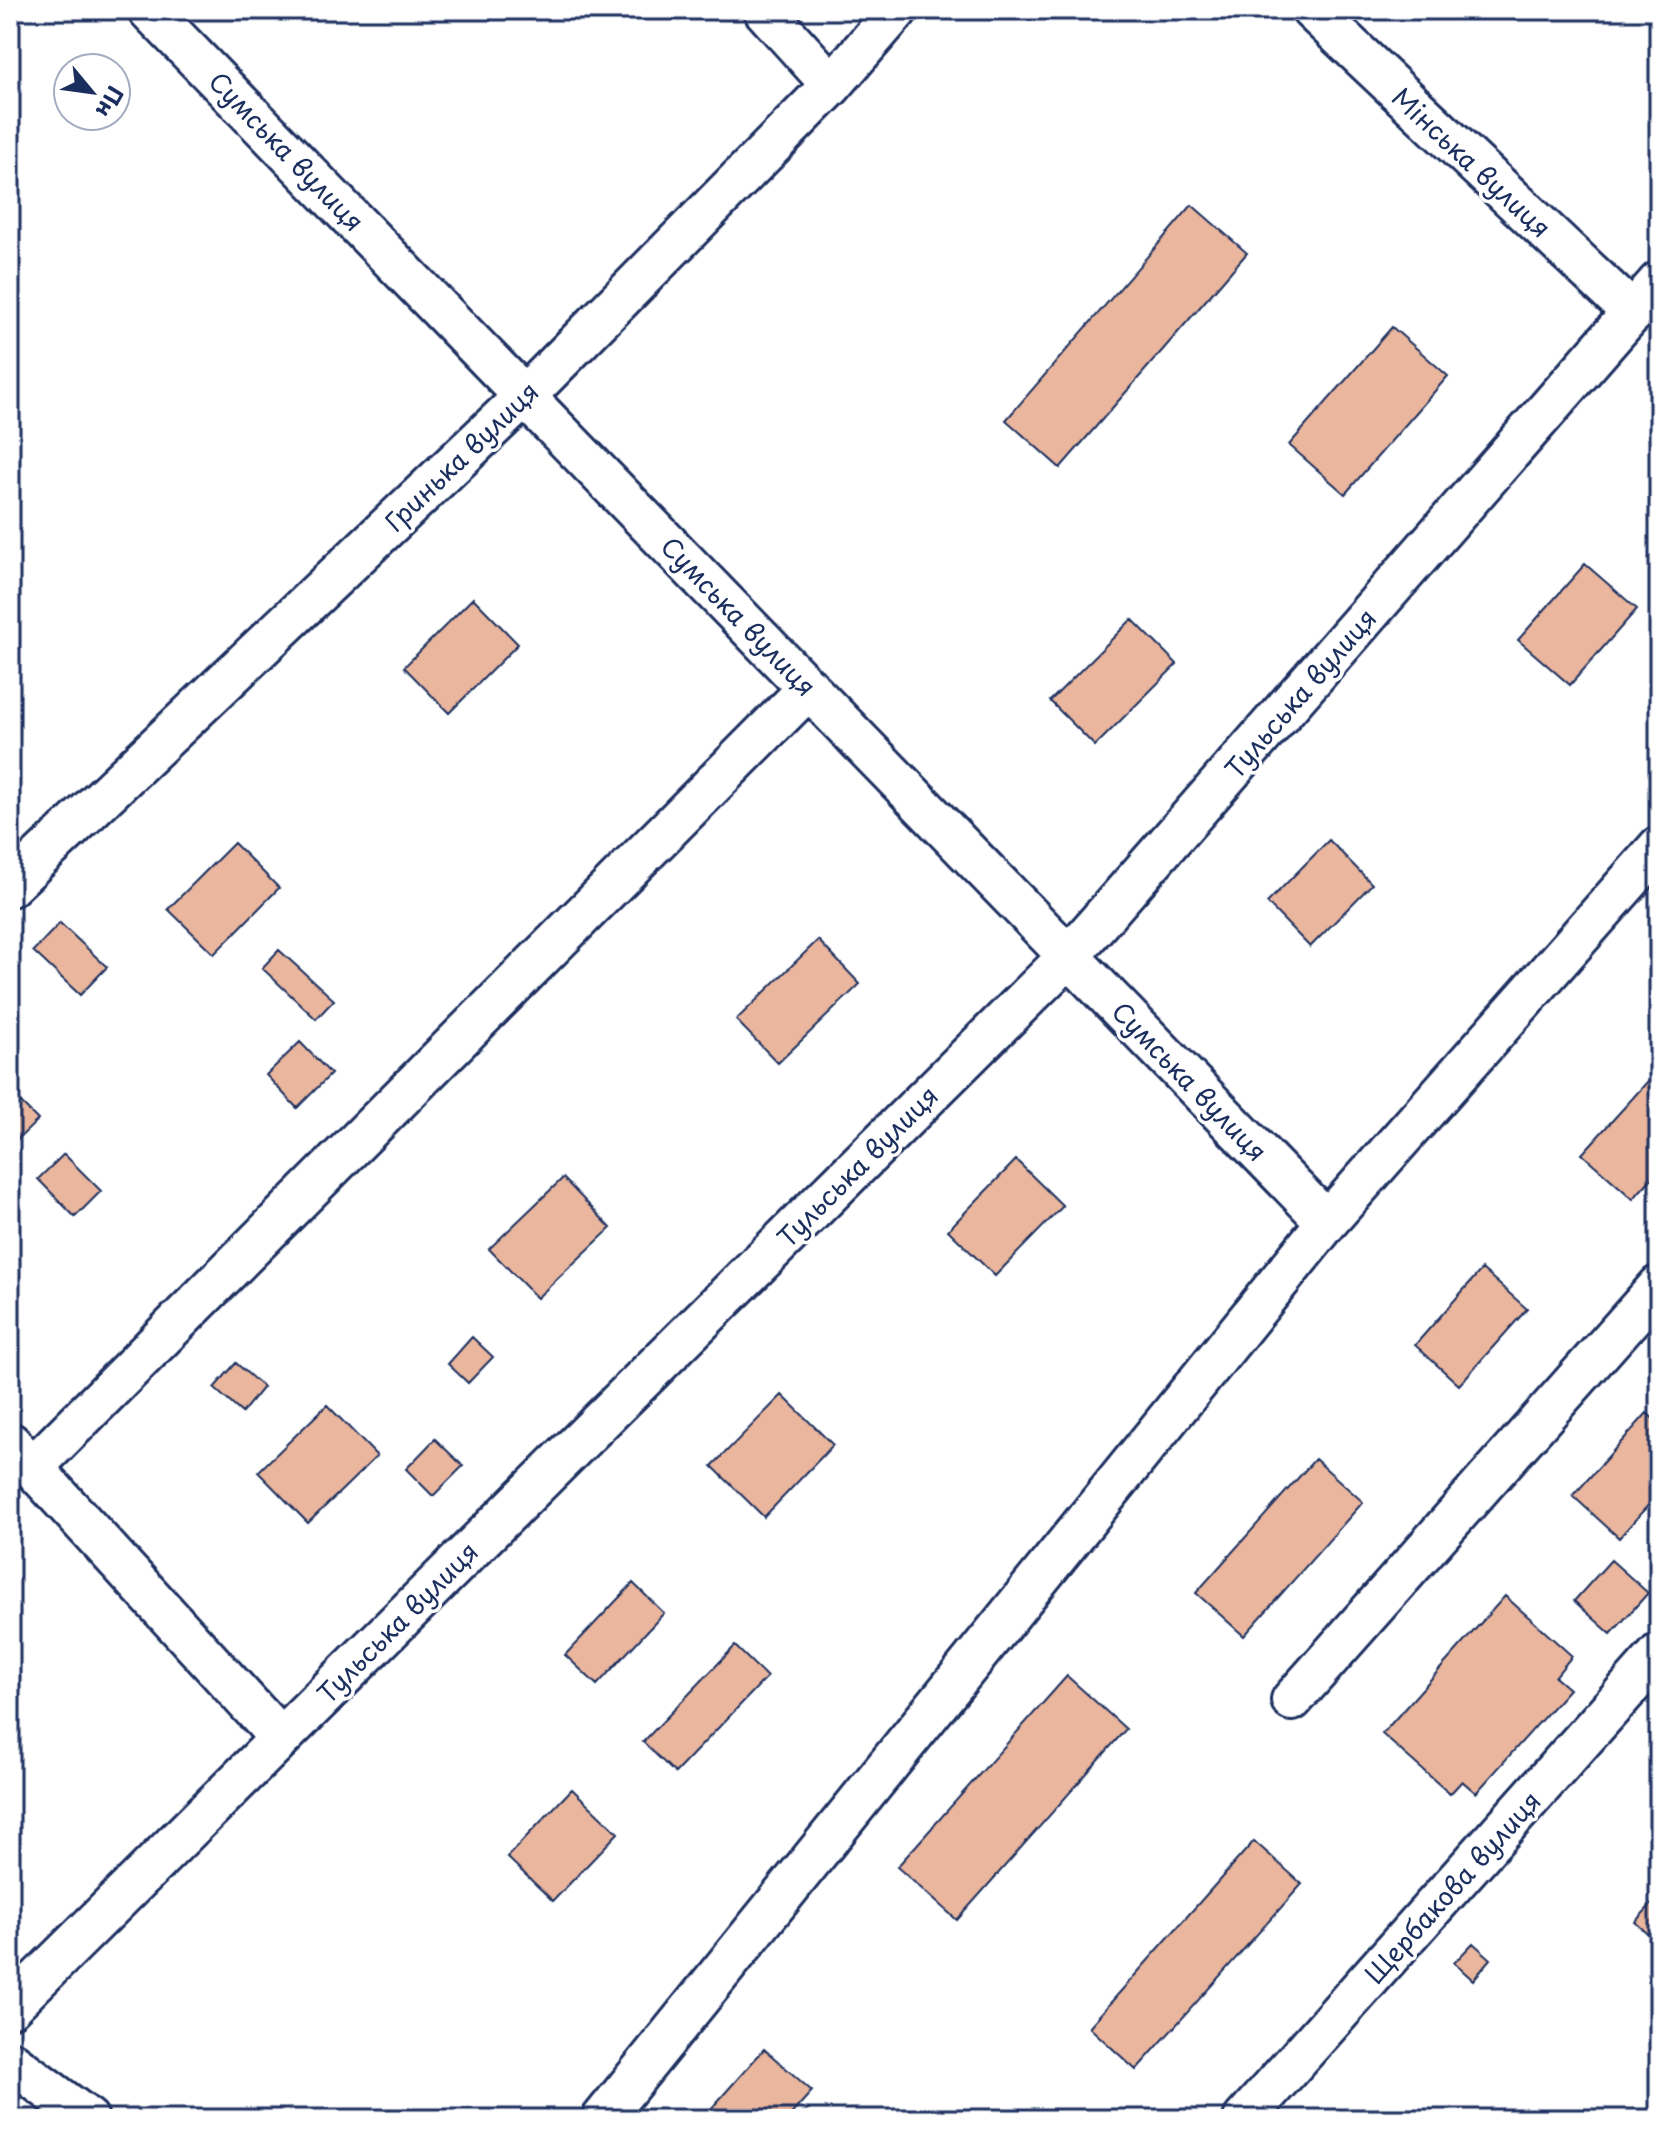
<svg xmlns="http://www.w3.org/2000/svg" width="1669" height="2129" viewBox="0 0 1669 2129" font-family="'Playpen Sans',sans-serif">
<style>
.building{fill:#eab69d;stroke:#1b2f5e;stroke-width:2}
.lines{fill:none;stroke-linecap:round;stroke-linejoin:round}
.minor-casing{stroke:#1b2f5e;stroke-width:46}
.minor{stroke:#fff;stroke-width:40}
.labels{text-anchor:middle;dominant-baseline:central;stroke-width:7;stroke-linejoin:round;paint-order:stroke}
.street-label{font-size:26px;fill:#1b2f5e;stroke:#fff}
</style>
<rect width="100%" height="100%" fill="#fff"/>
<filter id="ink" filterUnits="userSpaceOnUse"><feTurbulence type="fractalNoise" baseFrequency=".0125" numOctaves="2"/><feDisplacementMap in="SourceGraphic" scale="16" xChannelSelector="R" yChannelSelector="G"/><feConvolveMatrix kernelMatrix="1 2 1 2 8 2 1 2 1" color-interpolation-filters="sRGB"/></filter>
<g filter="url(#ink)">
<path class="building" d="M1192,205L1247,253L1060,468L1006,420Z
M1392,327L1448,376L1345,494L1289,445Z
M1585,564L1637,609L1570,685L1518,640Z
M473,598L518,644L449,713L404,667Z
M1132,619L1177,664L1095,746L1050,701Z
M1329,840L1372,884L1310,947L1267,903Z
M234,843L279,888L214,954L168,909Z
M60,923L107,967L80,995L33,951Z
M818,940L860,984L778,1063L736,1020Z
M279,950L334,1000L316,1019L262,968Z
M300,1042L331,1074L297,1108L266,1075Z
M1649,1080L1659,1089V1170L1633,1199L1582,1154Z
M10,1092L38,1120L10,1147Z
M64,1154L101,1191L75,1217L38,1179Z
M1016,1160L1063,1206L995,1276L948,1230Z
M563,1178L611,1228L537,1298L489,1249Z
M1482,1269L1527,1309L1459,1385L1415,1345Z
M472,1337L493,1357L468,1383L448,1364Z
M236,1363L263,1387L242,1413L214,1388Z
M782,1395L833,1445L764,1517L712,1466Z
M327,1405L377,1456L308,1523L258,1472Z
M1647,1413L1659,1424V1493L1619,1538L1573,1496Z
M435,1439L463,1466L433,1496L406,1469Z
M1315,1459L1363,1502L1244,1636L1196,1593Z
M1611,1560L1648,1593L1611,1634L1574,1601Z
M633,1583L664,1613L597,1685L565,1655Z
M1505,1596L1572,1656L1555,1677L1569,1689L1476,1793L1462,1781L1450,1794L1382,1734Z
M735,1646L767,1677L675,1773L643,1742Z
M1067,1676L1126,1729L957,1920L897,1867Z
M572,1789L618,1833L553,1901L507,1857Z
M1254,1841L1302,1884L1136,2070L1089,2027Z
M1659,1896V1944L1635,1922Z
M1473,1943L1491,1959L1473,1980L1454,1963Z
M764,2049L812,2091L787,2119H702Z"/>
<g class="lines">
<defs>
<path id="minor" d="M149,10L1327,1222
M764,10L832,85
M1312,10L1633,313
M10,886L525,396L832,85L897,10
M10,1443L280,1738
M32,1468L809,688
M1292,1700L1659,1286
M10,2007L1069,956L1659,282
M10,2061L88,2119
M602,2119L1327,1222L1659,847
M1244,2119L1659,1654"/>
</defs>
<use href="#minor" class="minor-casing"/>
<use href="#minor" class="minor"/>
</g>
</g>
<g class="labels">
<g class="street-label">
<text transform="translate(287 151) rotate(46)">Сумська вулиця</text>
<text transform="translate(1472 162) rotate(43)">Мінська вулиця</text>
<text transform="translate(461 456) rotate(-44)">Гринька вулиця</text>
<text transform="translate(739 616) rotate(46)">Сумська вулиця</text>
<text transform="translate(1300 693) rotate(-49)">Тульська вулиця</text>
<text transform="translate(1190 1081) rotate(46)">Сумська вулиця</text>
<text transform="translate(857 1166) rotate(-45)">Тульська вулиця</text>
<text transform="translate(397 1622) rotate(-45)">Тульська вулиця</text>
<text transform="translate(1452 1887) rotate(-48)">Щербакова вулиця</text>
</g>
</g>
<rect width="1669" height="2129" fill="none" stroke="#fff" stroke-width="40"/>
<rect x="20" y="20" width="1629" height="2089" fill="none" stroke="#1b2f5e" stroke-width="3" filter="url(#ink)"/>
<g transform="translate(92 92) rotate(119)"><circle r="38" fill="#ffffff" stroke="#a4acbf" stroke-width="2"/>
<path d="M0-6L14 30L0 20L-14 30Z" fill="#1b2f5e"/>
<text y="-12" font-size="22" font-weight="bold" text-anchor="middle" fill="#1b2f5e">Пн</text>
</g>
</svg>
